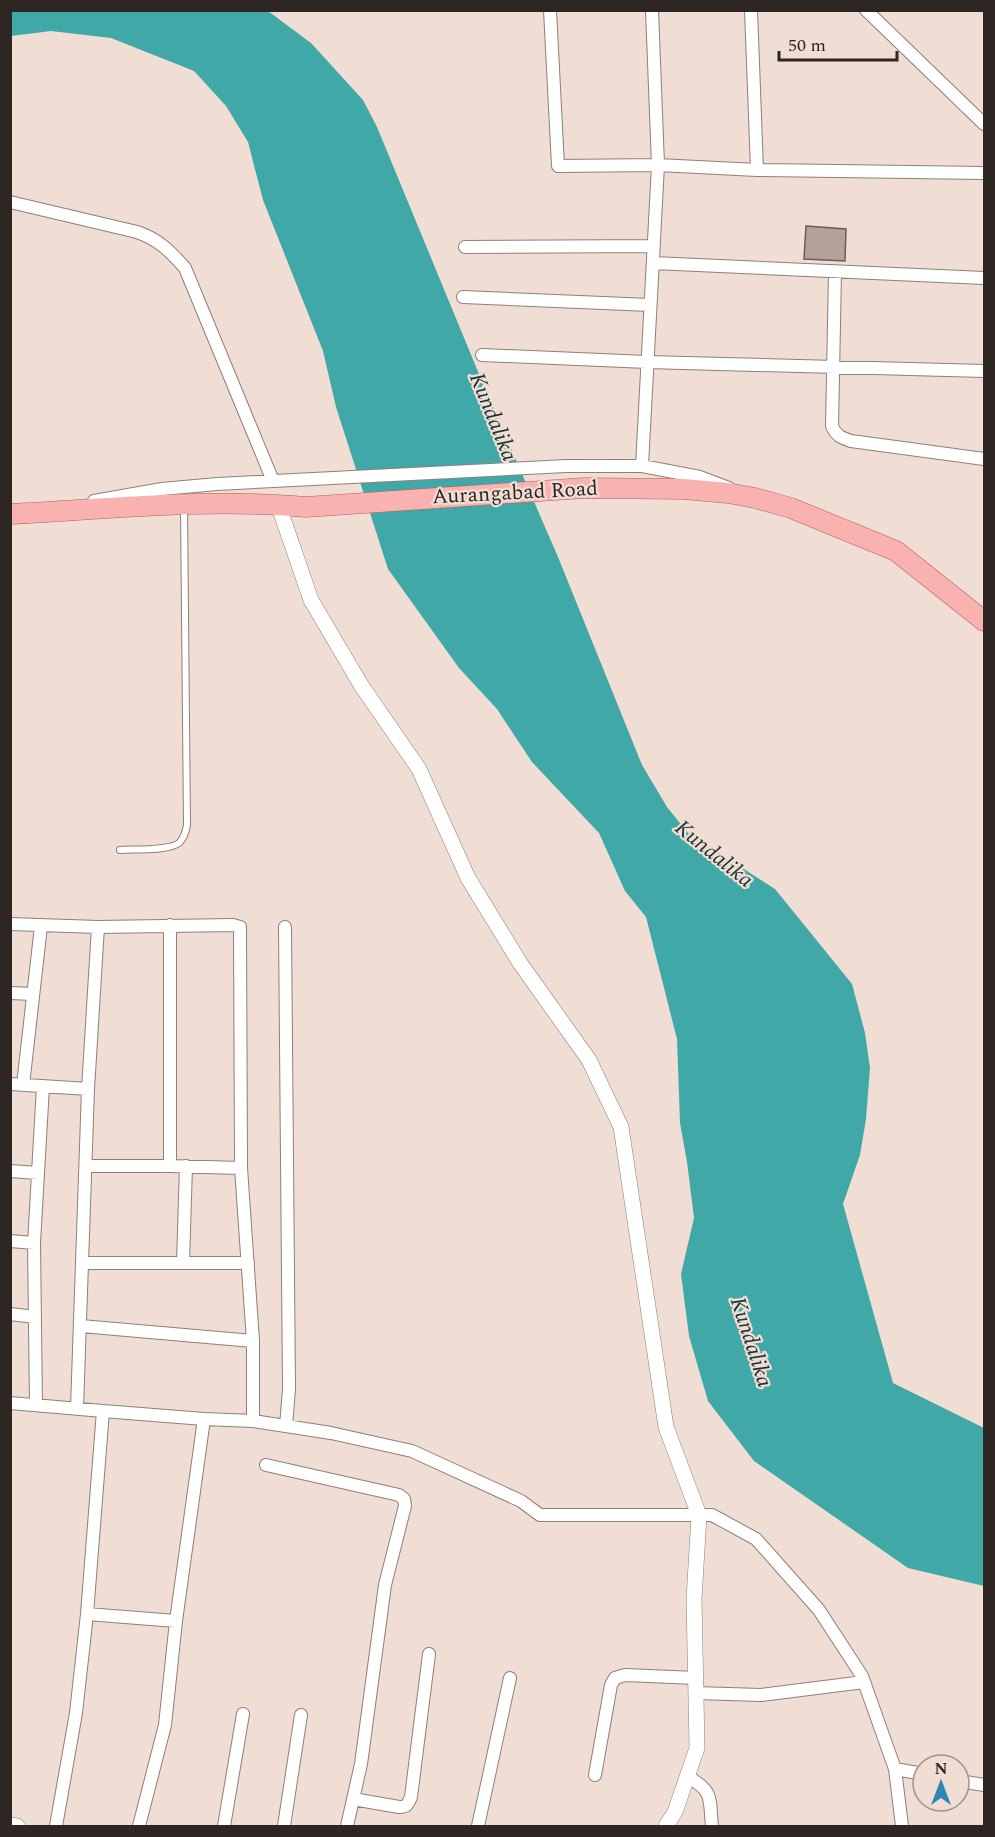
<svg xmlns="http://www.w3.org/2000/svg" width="995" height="1837" viewBox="0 0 995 1837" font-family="Spectral,serif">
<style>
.water{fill:#41a8a8}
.building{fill:#b3a299;stroke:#6c5c54;stroke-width:1.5}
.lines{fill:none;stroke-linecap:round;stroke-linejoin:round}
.service-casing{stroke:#907f77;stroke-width:8}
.minor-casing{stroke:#907f77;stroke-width:14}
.tertiary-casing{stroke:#907f77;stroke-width:16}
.primary-casing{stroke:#b0605c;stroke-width:21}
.service{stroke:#fff;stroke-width:6}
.minor{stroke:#fff;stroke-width:12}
.tertiary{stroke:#fff;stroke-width:15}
.primary{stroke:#fab2b0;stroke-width:20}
.labels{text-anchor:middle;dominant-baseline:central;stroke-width:4.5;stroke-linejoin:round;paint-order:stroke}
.street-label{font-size:21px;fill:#2d2623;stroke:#f0ddd4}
.water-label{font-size:22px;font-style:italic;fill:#1b3232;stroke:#f0ddd4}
</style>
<rect width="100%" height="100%" fill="#f0ddd4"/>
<path class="water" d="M10,11H268L311,43L363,100L377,127L486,391L558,557L642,765L667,807L688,833L775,889L852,984L865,1033L870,1068L866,1119L860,1155L843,1204L893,1383L984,1428V1586L908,1568L754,1461L708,1401L689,1336L681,1274L694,1218L687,1162L680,1123L677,1039L646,917L625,891L599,833L532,762L497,709L459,668L388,569L336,407L323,351L263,200L248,142L226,106L194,71L111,38L51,31L11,36Z"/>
<path class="building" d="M806,226L846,229L845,261L804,259Z"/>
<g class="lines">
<defs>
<path id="service" d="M120,850C133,849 169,851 179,843C184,838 186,831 187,825L184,507"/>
<path id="minor" d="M550,10L558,166L658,165L757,170L751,10
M866,10L984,124
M757,170L984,173
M10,202L137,232C158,239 170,251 185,268L273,481
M465,247L653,246
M653,263L984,278
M835,272L832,426C836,436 842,438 851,441L984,459
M463,297L650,305
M482,355L647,362L984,371
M642,466L658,165L652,10
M94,501L162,489L217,484L566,466H642L700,477L729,488
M10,924L98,927L233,925L240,927L241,1168L253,1341V1421
M170,925V1166
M285,927L289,1389L286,1426
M10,993L33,994
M10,1084L88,1089
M23,1085L41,926
M86,1166H170L241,1168
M10,1171L38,1173
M10,1241L34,1243
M83,1263H248
M183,1263L186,1166
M10,1314L35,1317
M81,1326L253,1341
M10,1403L103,1411
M36,1405L34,1243L43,1086
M77,1408L88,1089L98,927
M204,1419L253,1421L331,1433L412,1451L521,1501L540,1515H712L756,1539L819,1610L862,1676L895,1769L902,1826
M266,1465L399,1495L404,1499L405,1506L385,1585L361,1764L347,1826
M87,1614L176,1621
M695,1693L761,1695L864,1682
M895,1769L923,1774
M595,1775L611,1685L615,1678L625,1675L696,1678
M687,1776C714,1792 709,1797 712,1826
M959,1781L984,1785
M353,1799L399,1807C407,1807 408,1804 411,1797L429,1654
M56,1826L76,1713L87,1614L103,1411L204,1419L176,1621L165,1725L139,1826
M224,1826L243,1714
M284,1826L301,1715
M478,1826L510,1678"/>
<path id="tertiary" d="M278,504L311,600L361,685L419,769L468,878L520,963L589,1060L621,1127L666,1427L699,1515L694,1599L697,1748L675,1812L666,1826
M10,1825L17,1826"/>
<path id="primary" d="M10,514C108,509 208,498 306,507L584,488L683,489L728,493L755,498L791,508L896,551L984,621"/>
</defs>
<use href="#service" class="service-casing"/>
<use href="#minor" class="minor-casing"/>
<use href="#tertiary" class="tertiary-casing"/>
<use href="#primary" class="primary-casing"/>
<use href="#service" class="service"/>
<use href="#minor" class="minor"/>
<use href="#tertiary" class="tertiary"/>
<use href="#primary" class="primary"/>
</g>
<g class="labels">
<g class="street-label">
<text transform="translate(515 493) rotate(-3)">Aurangabad Road</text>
</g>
<g class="water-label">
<text transform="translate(493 417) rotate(68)">Kundalika</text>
<text transform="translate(714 854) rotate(39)">Kundalika</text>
<text transform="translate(751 1342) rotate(72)">Kundalika</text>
</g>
</g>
<rect width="995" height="1837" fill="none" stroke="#2d2623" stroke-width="24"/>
<g transform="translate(941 1783)"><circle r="28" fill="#f0ddd4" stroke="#a2948d" stroke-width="1.5"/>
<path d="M0-4.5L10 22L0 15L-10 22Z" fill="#2f86b5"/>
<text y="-9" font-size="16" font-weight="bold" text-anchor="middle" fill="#2d2623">N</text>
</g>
<path d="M779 51v9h118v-9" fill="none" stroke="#2d2623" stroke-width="3"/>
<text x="788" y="51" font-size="18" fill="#2d2623" stroke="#f0ddd4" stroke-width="4.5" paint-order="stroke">50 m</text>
</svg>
